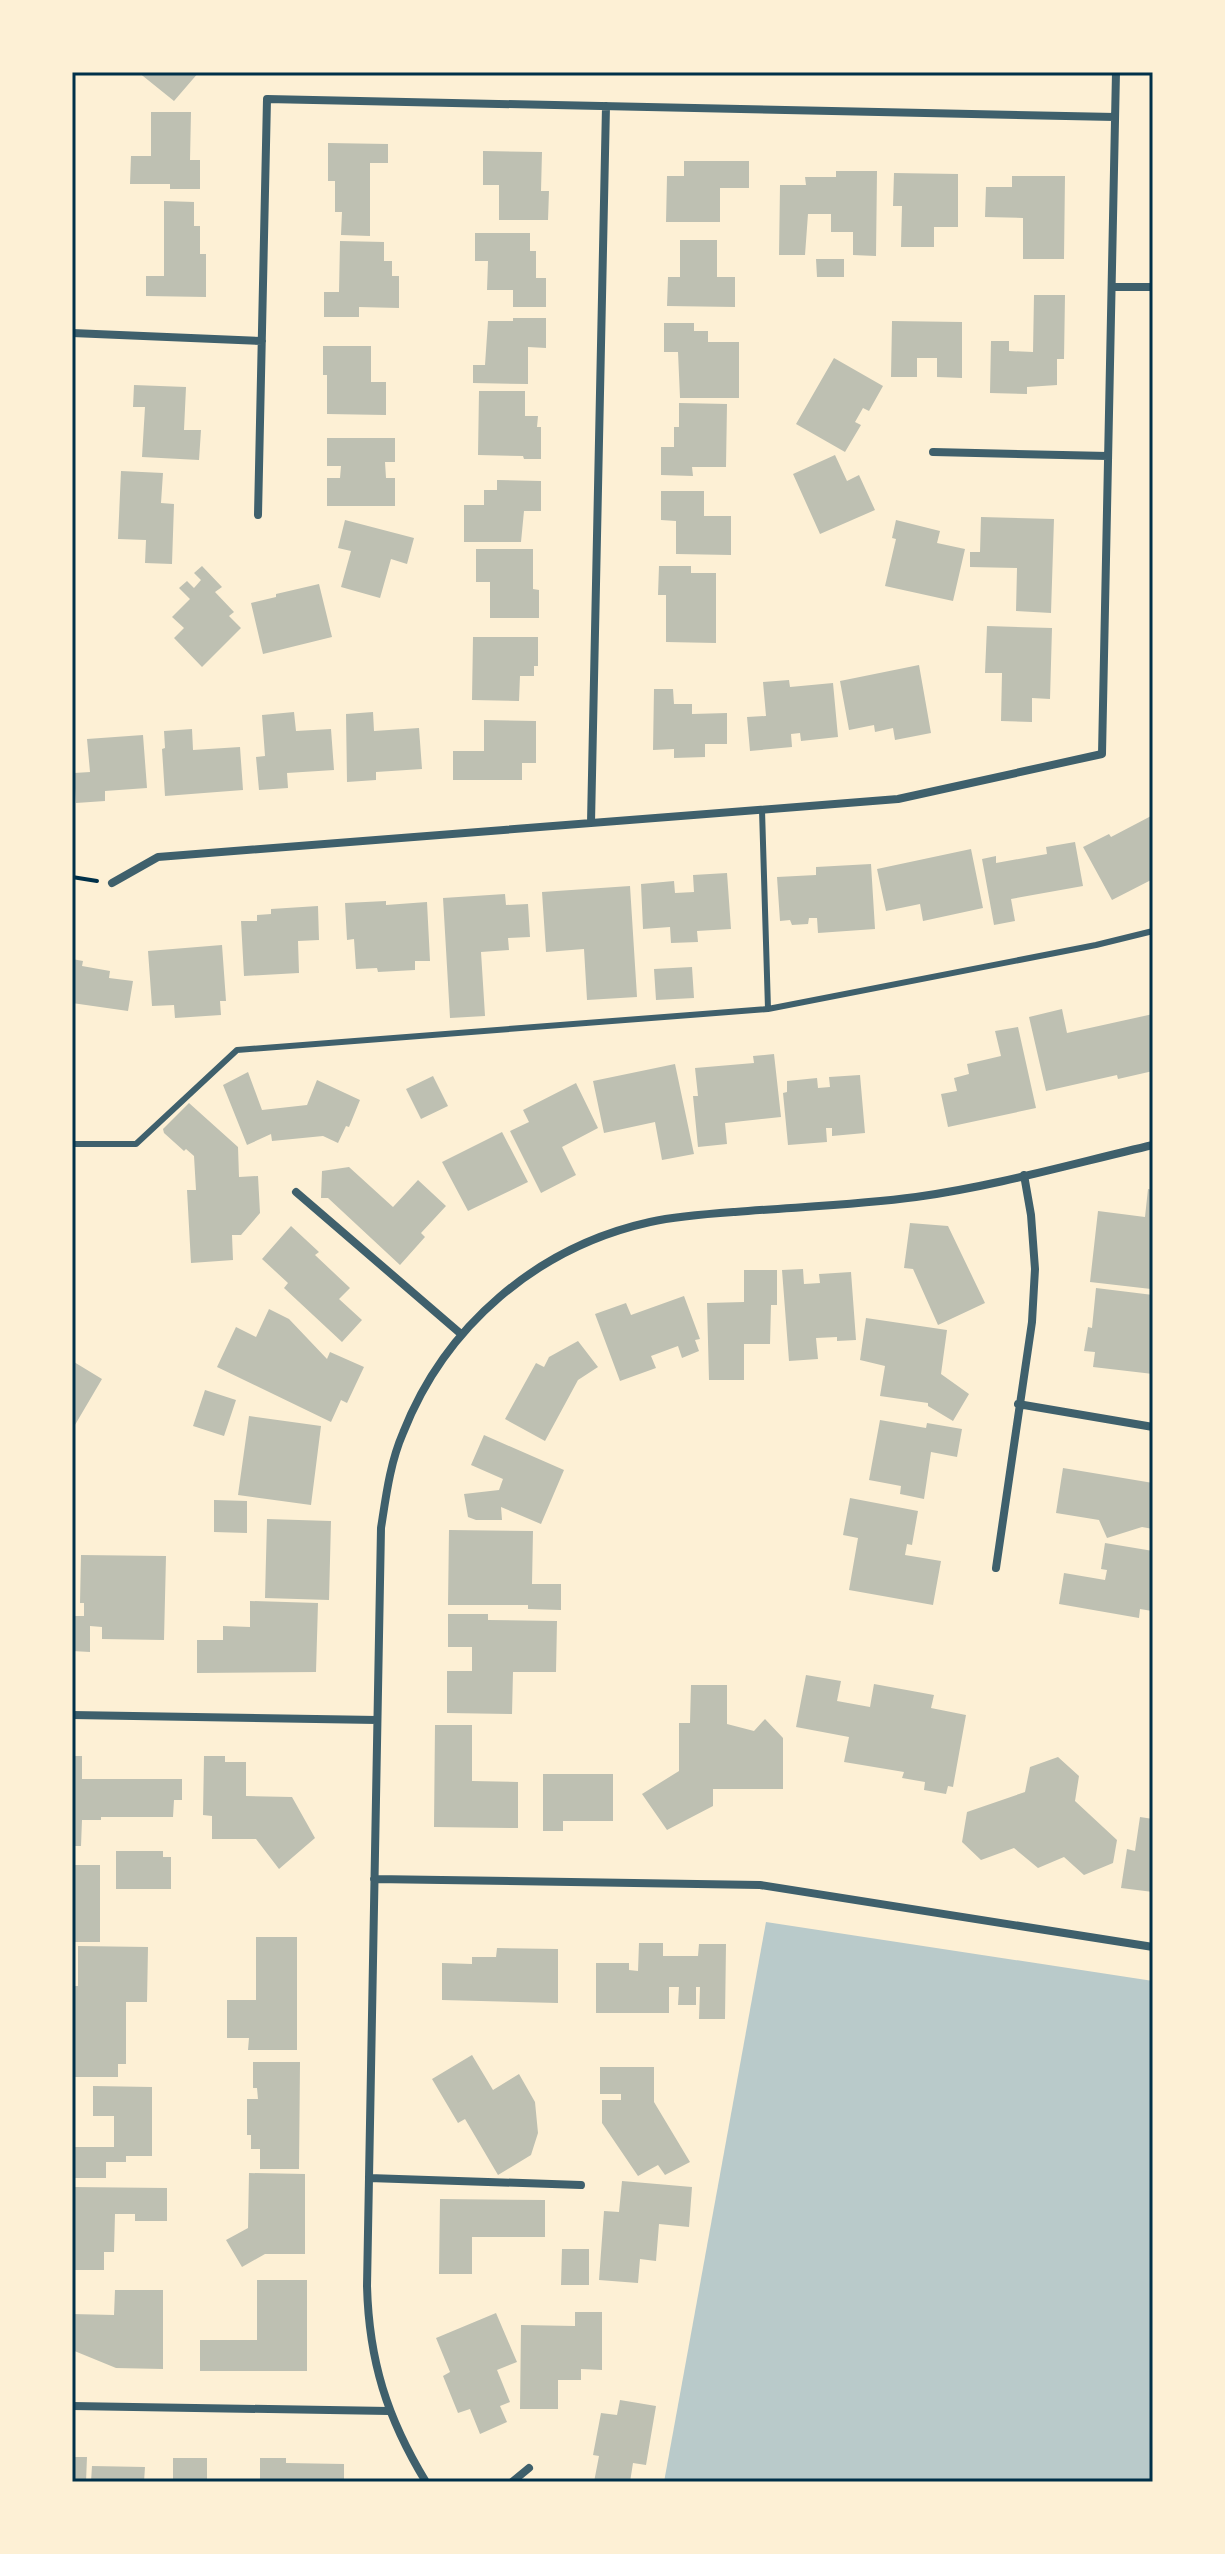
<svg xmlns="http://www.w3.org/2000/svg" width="1225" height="2554" viewBox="0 0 1225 2554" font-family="Rubik,sans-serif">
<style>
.green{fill:#b9caca}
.building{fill:#bec0b2}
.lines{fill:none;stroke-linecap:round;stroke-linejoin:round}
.path{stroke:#003049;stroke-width:4}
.service{stroke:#3f606c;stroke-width:6}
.minor{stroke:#3f606c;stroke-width:8}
.neatline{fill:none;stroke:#003049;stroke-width:3}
</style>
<rect width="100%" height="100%" fill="#fdf0d5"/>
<path class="green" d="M766,1922L1153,1981V2482H664Z"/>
<path class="building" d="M138,72H199L174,101Z
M151,112H191L190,160H200V189H170V184H130L131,156H151Z
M328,143L388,144V163H370V236L341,235L342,212H335V181H328Z
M483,151L542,152L541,191H549L548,220H499V185H483Z
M684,161H749V188H720V222H666L667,176H684Z
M836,171H877L876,256L853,255V232H831V214H808L805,255H779L780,185H806L805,177H836Z
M894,173L958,174V227H934V247H901L902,206H893Z
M1012,176H1065L1064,259H1023V218L985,217L986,187H1012Z
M164,201L194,202V226H200V254H206V297L146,296V276H164Z
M475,233H530V251H536V278H546V307H513V290H487L488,261H475Z
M680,240H717V277H735V307L667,306L668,277H680Z
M340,241L384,242V261H392V276H399V308L359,307V317H324V292H339Z
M816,259H844V277H817Z
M1034,295H1065L1064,359H1057V385L1027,387V394L990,393L991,341H1009V351L1033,352Z
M513,318H546V348L528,347V384L473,383V365H485L488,321H513Z
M892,321L962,322V378L937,377V358H917V377H891Z
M664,323H694V331H708V342H739V398H680L678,352H664Z
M323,346H371V382H386V415L327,414V375H323Z
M834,358L883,386L869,411L863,408L855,422L861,425L845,452L796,424Z
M134,385L186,387L184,430H201L199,460L142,457L145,407H133Z
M479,391H525V416H538L537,427H541V459H524L523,456L478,455Z
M679,403L727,404L726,467H692L693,476L661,475V447H674V427H679Z
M327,438H395V462H385L386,478H395V506H327V478H340L341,466H327Z
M835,455L847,481L859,475L875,510L820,534L793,474Z
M121,471L163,473L161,503L174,504L172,564L145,563L146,540L118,539Z
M497,480L541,481V511H524L521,542H464V505H484V490H497Z
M661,491H704V516H731V555L676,554V521L661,520Z
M981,517L1054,519L1051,613L1016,611L1017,568L970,567V552H980Z
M345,520L414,538L407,564L391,559L380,598L341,587L351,551L338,548Z
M896,520L940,531L937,543L965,549L953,601L885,586L896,539L892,538Z
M476,549H533V589L539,590V618H490V582H476Z
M202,566L222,587L215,592L234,612L229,616L241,628L202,667L174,638L184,628L172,617L190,599L179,588L187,581L194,588L201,580L194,573Z
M659,566H691V573H716V643L666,642V595H658Z
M319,584L332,637L263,654L251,603L276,597V594Z
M987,626L1052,628L1050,699L1032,698V722L1001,721L1002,673H985Z
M473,637H538V666H534V676H520L519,701L472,700Z
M919,665L931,733L895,740L893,728L875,732L874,725L849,730L840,681Z
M789,680L790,687L833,683L838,737L801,741L800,733L791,734L792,747L750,751L747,717L766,716L763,682Z
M654,689H673L674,704H692V714L727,713V744H705V757L674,758V749L653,750Z
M294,712L296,731L331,729L334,770L287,773L288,788L259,790L256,757L265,756L262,715Z
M373,712L374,731L419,728L422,769L376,772V780L347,782L346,714Z
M484,720L536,721V763H522V780H453V751H484Z
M192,729L193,750L240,747L243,790L165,796L162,749L165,748L164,731Z
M143,735L147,788L105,791V801L76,803L74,773L90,772L87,739Z
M1153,815V879L1112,900L1083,847L1109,834L1111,837Z
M1075,842L1083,886L1011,899L1015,921L994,925L982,859L996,856V863L1047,854L1046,847Z
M971,849L983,908L923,921L920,904L886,911L877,869Z
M871,864L875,929L818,933L817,918H809L808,924L792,925L790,920L780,921L777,877L816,875V867Z
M727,873L731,929L697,931L698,942L671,943L670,927L643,929L641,884L674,881L675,893L694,892L693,875Z
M630,886L637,997L587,1000L584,949L546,952L542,892Z
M505,894L506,905L528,904L530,937L508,938L509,950L481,952L485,1016L450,1018L443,898Z
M386,901V905L427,902L430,961H415V970L378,972L377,968L356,969L354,939L347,940L345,903Z
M318,906L319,940L298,941L299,973L244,976L241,921H257V915L271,914V909Z
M222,945L226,1001H220L221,1015L175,1018L174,1005L152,1006L148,951Z
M72,959L83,961L82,966L110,971L109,978L133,981L128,1011L72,1003Z
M692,967L694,998L656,1000L654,969Z
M1062,1009L1067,1033L1153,1014V1071L1118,1079L1117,1075L1046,1091L1029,1017Z
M1018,1027L1036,1108L948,1127L941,1094L957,1091L954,1078L969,1074L967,1064L1001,1056L995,1031Z
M774,1054L781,1117L725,1123L727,1144L698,1147L693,1096H698L695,1068L754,1063L753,1056Z
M675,1064L694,1154L662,1160L655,1122L604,1133L593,1081Z
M248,1072L262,1110L307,1105L317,1080L360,1100L349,1127L346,1126L338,1143L323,1136L272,1141L271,1134L247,1145L223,1085Z
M860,1075L865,1133L832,1136V1128H826L827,1142L788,1145L783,1093L787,1092V1081L817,1078L818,1088L830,1087L829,1077Z
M433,1076L448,1106L421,1119L406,1089Z
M576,1083L598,1128L562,1147L576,1175L541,1193L510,1131L529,1122L523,1110Z
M189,1103L238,1147L239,1177L258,1176L260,1213L241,1235H232L233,1260L191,1263L187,1190H196L194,1156L186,1149L184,1151L164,1133L163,1129Z
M502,1132L528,1182L468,1211L442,1162Z
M349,1167L393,1207L418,1180L446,1206L421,1233L425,1237L400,1265L328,1198H321L322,1171Z
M1148,1189L1153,1190L1151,1289L1090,1282L1098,1211L1145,1217Z
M910,1223L948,1226L985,1303L938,1325L913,1269L904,1268Z
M291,1226L319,1252L315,1255L350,1288L339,1299L362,1320L342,1342L284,1288L288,1283L262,1259Z
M803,1269L804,1284L820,1283L819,1274L851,1272L856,1340L837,1341V1337L816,1338L818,1359L789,1361L782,1270Z
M744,1270H777V1305H771L770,1344H744V1380H709L707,1303L744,1302Z
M1096,1288L1153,1295V1374L1093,1367L1095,1352L1084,1351L1088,1327L1092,1328Z
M684,1296L700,1339L695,1340L699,1351L682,1358L678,1346L651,1356L656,1368L620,1381L595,1314L626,1303L631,1315Z
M269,1309L289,1319L327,1359L330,1352L364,1367L347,1403L341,1400L331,1422L217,1367L236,1327L256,1337Z
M866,1318L947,1330L941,1374L969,1394L953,1421L928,1406V1403L880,1396L885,1366L860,1360Z
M578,1341L598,1367L578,1380L545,1441L505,1419L536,1363L544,1367L549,1357Z
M74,1362L102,1379L72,1430V1366Z
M205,1390L236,1400L224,1436L193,1426Z
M249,1416L321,1426L311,1505L238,1495Z
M880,1420L926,1428L927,1423L962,1429L957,1457L931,1452L924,1499L900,1494L901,1486L869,1480Z
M484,1435L564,1470L541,1524L501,1507L502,1520H476L468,1517L464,1494L499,1490L503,1479L471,1465Z
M1063,1468L1153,1483V1529L1142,1527L1107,1538L1099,1520L1056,1513Z
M850,1498L918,1511L912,1545L907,1544L905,1555L941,1561L933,1605L849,1590L858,1538L843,1535Z
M214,1500L247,1501V1533L214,1532Z
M267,1519L331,1521L329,1600L265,1598Z
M449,1530L533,1531L532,1584H561V1610L528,1609V1605H448Z
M1105,1543L1153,1551L1152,1611L1140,1609L1139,1618L1059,1604L1064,1573L1105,1580L1107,1570L1101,1569Z
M81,1555L166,1556L164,1640L102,1639V1627L90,1626V1652L72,1651V1616H84V1603H80Z
M250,1601L318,1603L316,1672L197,1673V1640H223V1626L250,1627Z
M448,1614H488V1620L557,1621L556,1672H513L512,1714L447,1713V1671H472V1647H448Z
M806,1675L841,1681L837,1701L870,1707L874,1684L934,1695L931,1708L966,1715L953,1787L948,1786L946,1794L924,1790L925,1782L902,1778L904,1772L844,1762L849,1737L796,1727Z
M691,1685H727V1724L754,1731L765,1719L783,1738V1789H713V1806L667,1830L642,1794L679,1771V1723H690Z
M435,1725H472V1781L518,1782V1828L434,1827Z
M72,1756H82V1779H182V1800H174L173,1817H101V1820H82L81,1846H72Z
M204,1756H225V1762H246V1796L292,1797L315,1838L279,1869L256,1839H212V1816L203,1815Z
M1058,1757L1079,1776L1075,1801L1117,1840L1113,1863L1084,1875L1064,1857L1038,1868L1014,1848L981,1860L962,1842L967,1812L1025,1792L1030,1767Z
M543,1774H613V1821H563V1831H543Z
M1140,1817L1153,1819V1892L1121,1888L1127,1849L1135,1851Z
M116,1851H163V1857H171V1889H116Z
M72,1865H100V1942H72Z
M256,1937H297V2050H248L249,2038H227V2000H256Z
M639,1943H663V1956H698L699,1944H726L725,2019H699L700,1987H696V2005H678L679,1987H669V2013H596V1963H629V1970L638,1971Z
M78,1946L148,1947L147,2002H126V2064H118V2077H72V1986H78Z
M497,1948L558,1949V2003L442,2000V1963L472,1964V1957H496Z
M472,2055L493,2090L519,2074L535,2102L538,2133L531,2155L498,2175L465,2119L458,2123L432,2079Z
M253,2062H300L299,2169H260V2149H251V2135H247V2099H258L257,2088H253Z
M600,2067H654V2102L690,2162L665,2175L658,2165L638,2176L602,2123V2100H621V2094H600Z
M93,2086L152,2087V2156H126V2162H106V2178H72V2147H114V2116H93Z
M249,2173L305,2174V2254H265L242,2267L226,2240L248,2228Z
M622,2181L692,2187L689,2227L659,2224L656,2261L640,2259L638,2283L599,2280L604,2211L619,2212Z
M72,2187L167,2188V2221H135V2214H115L114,2252H104V2270H72Z
M440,2199L545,2200V2237H472V2274H439Z
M562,2249H589V2285H561Z
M257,2280H307V2371H200V2340H257Z
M115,2290H163V2369L116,2368L72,2350V2314L114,2315Z
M575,2312H602V2370L581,2369V2380H558V2409H520L521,2325L575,2326Z
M496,2313L517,2362L497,2370L510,2402L500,2406L507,2422L480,2434L470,2409L458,2413L443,2376L450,2372L436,2338Z
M620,2400L656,2406L646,2465L633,2463L630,2482H594L599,2456L593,2455L601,2413L617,2415Z
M72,2457H87L86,2482H72Z
M173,2458H207V2482H173Z
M260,2458H286V2463L344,2464V2482H260Z
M92,2466L145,2467L144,2482H91Z"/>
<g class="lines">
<path class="path" d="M72,877L97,881"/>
<path class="service" d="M762,810L768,1009
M72,1144H136L237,1050L768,1009L1096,945L1153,931"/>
<path class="minor" d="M1112,287H1153
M72,333L262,341
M933,452L1108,456
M258,515L267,99L1115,117
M591,823L606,106
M112,883L158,857L898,799L1102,754L1116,72
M296,1192L461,1334
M1018,1404L1153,1427
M996,1568L1032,1322L1035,1269L1031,1215L1024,1175
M72,1715L377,1720
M374,1879L760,1885L1153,1947
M369,2178L581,2185
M72,2406L389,2411
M426,2482C387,2418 369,2361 367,2286L381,1528C386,1496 390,1463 403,1433C445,1326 537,1247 650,1222C678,1216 707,1214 735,1212C795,1207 856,1205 916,1197C996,1186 1075,1163 1153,1145
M512,2482L529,2468"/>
</g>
<rect width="1225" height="2554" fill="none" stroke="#fdf0d5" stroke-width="148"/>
<rect x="74" y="74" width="1077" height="2406" class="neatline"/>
</svg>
